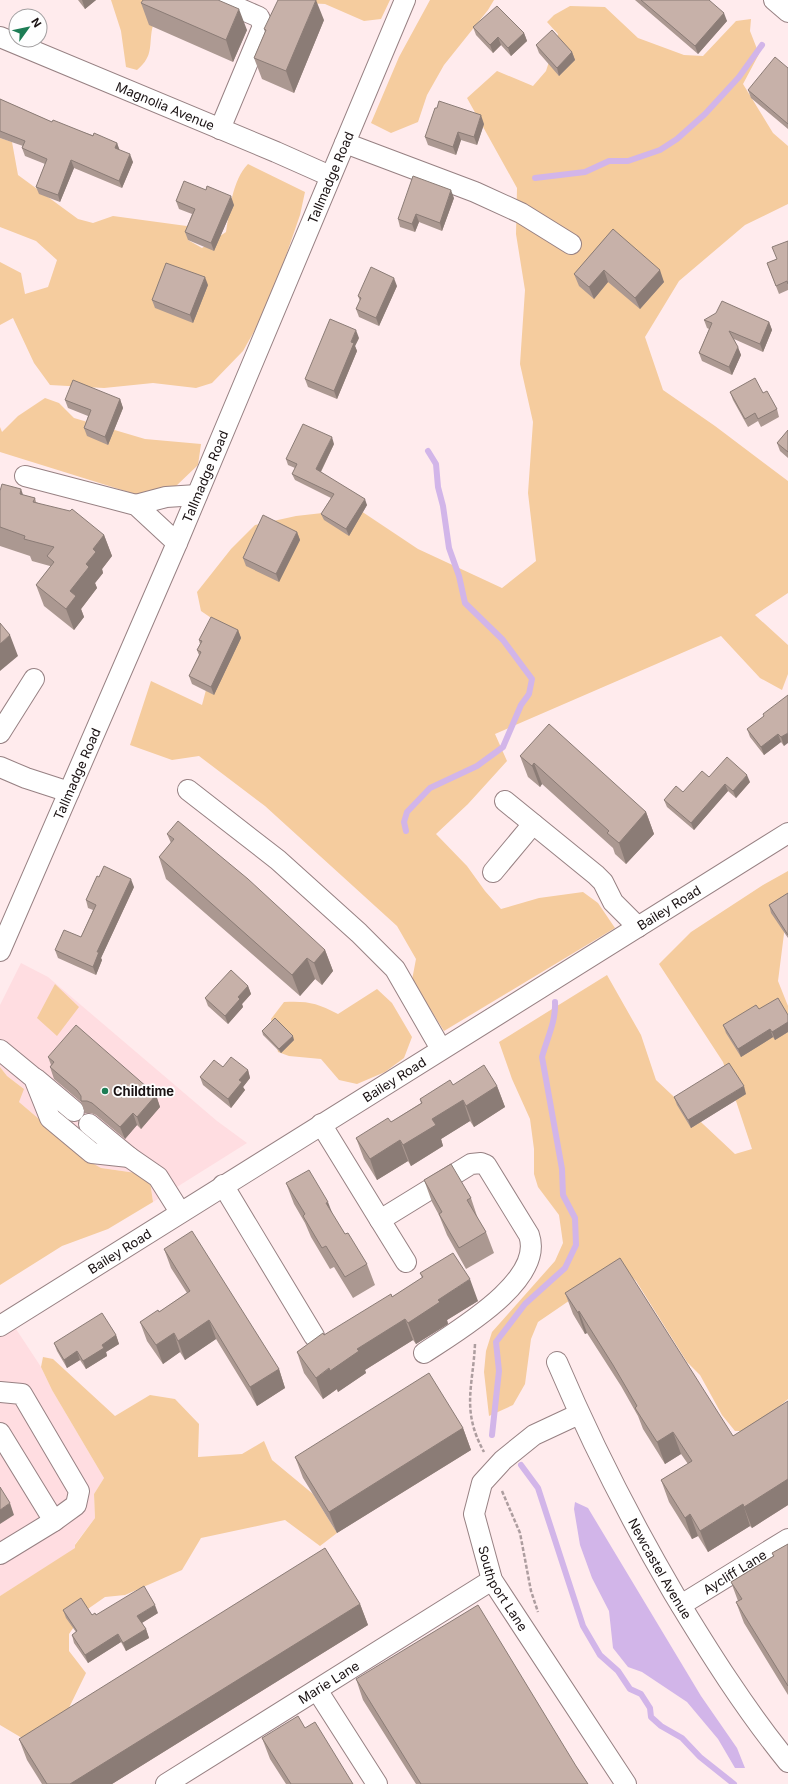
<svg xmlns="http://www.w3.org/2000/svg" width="788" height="1784" viewBox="0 0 788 1784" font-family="Inter,sans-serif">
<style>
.built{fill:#ffdde1}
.green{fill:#f5cc9e}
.water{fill:#d2b5e9}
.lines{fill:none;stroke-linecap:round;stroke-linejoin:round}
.stream{stroke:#d2b5e9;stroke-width:6}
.minor-casing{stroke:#978183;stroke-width:22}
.path{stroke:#ad9d9f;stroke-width:2.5;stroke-dasharray:4 2;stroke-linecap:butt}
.minor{stroke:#fff;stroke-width:20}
.wall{fill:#ab9891}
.shaded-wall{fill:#8b7c76}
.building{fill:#c7b1a9;stroke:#8b7c76}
.poi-dot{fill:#1d7d55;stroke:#fefefe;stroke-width:1.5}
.labels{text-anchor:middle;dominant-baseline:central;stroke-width:3.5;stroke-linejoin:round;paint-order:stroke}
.street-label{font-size:13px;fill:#191112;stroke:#fefefe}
.poi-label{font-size:13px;font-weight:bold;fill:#191112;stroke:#fefefe;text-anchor:start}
</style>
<rect width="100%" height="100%" fill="#ffebed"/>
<path class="built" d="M21,963L48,977L217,1121L247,1143L153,1202L150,1181L143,1174L101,1168L87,1160L19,1102L23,1088L7,1076L0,1067V1005Z
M14,1326L41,1367L52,1390L104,1478L94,1494L95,1518L75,1544L76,1548L0,1596V1335Z"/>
<path class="green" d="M111,0H166C162,8 155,16 153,25C148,44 155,55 137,70L126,67L121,31Z
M297,0H390L381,19L364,21L325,4L306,3Z
M430,0H494L488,10L444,65L427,95L418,122L391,133L371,123L399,57Z
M570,6L605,7L638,38L684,55L703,56L736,21L751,19L750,31L759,54L743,84L773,133L788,146V204L745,225L679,281L645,337L663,390L715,426L788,481V593L755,615L788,645V674L782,690L760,678L721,636L495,734L507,761L468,804L436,834L467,866L485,891L501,909L539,898L583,892L598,903L615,928L444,1031L412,980L416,959L397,926L265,806L199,756L172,760L130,745L151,681L202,705L223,626L201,611L197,592L231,549L255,525L296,516L358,509L418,549L502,588L536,561L528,493L533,422L520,364L525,290L516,234L517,188L467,98L497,71L533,86L546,71L558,34L547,22L554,15Z
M0,138L12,142L18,175L78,219L93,223L113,216L194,227L188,240L202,248L226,232C230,209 232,181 248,164L305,192L300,215L269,305L243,351L212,383L196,388L153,383L104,388L50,385L34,363L13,318L0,325V262L21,273L25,294L48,287L57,260L36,241L0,227Z
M45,398L59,403L74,418L145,439L201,444L198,465L175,487L138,495L0,452V427L2,432L18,416Z
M788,871V914L786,918L778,981L788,1006V1399L780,1406L776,1418L748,1431H735L722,1415L700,1375L687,1362L636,1281L620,1266L538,1322L531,1339L525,1384L513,1405L489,1416L484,1372L486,1351L492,1332L555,1261L563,1243L559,1215L538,1187L534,1174V1149L530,1119L512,1079L499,1042L607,975L641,1035L656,1080L735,1154L752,1149L723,1062L659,964L691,932L763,885Z
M55,984L79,1007L57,1036L37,1018Z
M377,989L392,1003L412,1037L404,1058L385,1072L357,1084L339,1080L321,1059L289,1056L278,1052L271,1019L284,1002C309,1001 316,1003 338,1014Z
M0,1067L7,1076L24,1089L19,1102L87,1160L101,1168L143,1174L150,1181L153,1202L108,1229L62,1246L0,1285Z
M43,1357L53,1359L115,1416L150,1395L175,1399L199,1424L198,1457L242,1454L264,1441L272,1460L313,1494L337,1533L320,1546L285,1520L201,1538L182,1570L125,1595L105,1597L85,1611L69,1634V1651L86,1673L63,1720L22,1738L0,1725V1596L75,1548V1545L95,1518L94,1494L104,1478L52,1390L41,1367Z"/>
<path class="water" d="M575,1502L588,1508L701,1696L737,1748L745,1768H735L718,1739L687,1702L642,1672L628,1667L613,1648L609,1611L592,1578L580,1545L574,1509Z"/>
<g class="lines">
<path class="stream" d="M535,178L585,172L609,161H628L660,150L677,139L705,114L739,77L762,45
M406,831L404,822L407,812L430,788L477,766L503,747L521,705L529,694L532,679L503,640L465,603L459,576L449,548L443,506L438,487L436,464L428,451
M492,1435L499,1371L496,1342L525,1304L565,1268L576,1245L575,1218L563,1195L562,1169L542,1057C547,1038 556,1022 555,1002
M521,1465L538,1488L583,1626L600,1655L618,1671L630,1689L641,1694L650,1708L651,1717L661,1726L682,1738L700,1757L734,1784"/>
<defs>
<g id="minor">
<path d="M220,0L259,17L263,26L220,129"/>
<path d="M774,0L788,12"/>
<path id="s1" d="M0,37L276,152L330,176"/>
<path d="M345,143L475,192L521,213L571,244"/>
<path d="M25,476L136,505L177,543"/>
<path d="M136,505L166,497L197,495"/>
<path d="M0,733L34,679"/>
<path d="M0,767L26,778L69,792"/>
<path d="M188,790L278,860L359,933L395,969L441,1049"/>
<path d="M505,801L596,875L603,882L613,902L638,927"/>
<path d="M493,872L533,824"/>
<path id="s2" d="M0,951L177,543L405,0"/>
<path d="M0,1050L34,1078L50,1118L92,1153L129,1157L158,1177L180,1212"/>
<path d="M36,1079L74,1111"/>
<path d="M89,1124L129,1157"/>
<path d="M321,1124L380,1220L471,1164L481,1163L486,1165L529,1235C545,1281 455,1332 424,1353"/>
<path d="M223,1185L314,1336"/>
<path d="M380,1220L406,1262"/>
<path id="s3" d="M0,1326L788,833"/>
<path id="s4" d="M557,1362C591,1442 630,1519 674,1594C709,1652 745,1709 788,1762"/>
<path d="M0,1392L22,1394L79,1491L76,1505L54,1521"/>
<path id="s5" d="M579,1414L534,1435L503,1460L482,1483L474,1514L492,1580L626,1784"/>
<path d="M0,1433L54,1521L0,1554"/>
<path id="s6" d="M681,1605L788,1539"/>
<path d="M317,1690L377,1784"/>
<path id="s7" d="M166,1784L492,1580"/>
</g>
</defs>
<use href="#minor" class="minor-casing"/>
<path class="path" d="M475,1344C473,1387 461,1410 484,1452
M502,1491L520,1533L531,1591L538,1612"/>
<use href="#minor" class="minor"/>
</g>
<path class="wall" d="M78,0H96L85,9Z
M635,0H709L727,21L698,54Z
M141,3L247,30L233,62L149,25Z
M324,20L294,93L262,79L254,58L265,32L264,29Z
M473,27L524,33L527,41L511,56L501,45L493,53L476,35Z
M536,45L572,52L575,60L559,76L539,53Z
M788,68V129L751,98L748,90Z
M0,99L52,122L117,143L119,150L133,162L122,188L74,168L60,202L39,194L36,187L45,164L25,156L22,148L23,146L0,138Z
M484,124L477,145L461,140L456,155L428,145L425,137Z
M454,198L442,231L419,222L415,232L400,227L398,219Z
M176,201L234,205L214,251L188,240L185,232L192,214L179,209Z
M613,229L664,282L640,309L608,282L594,299L579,286L574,274Z
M788,241V290L779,294L767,263L777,259Z
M208,285L193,323L155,308L152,300Z
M397,286L379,326L359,317L356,309L360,301L358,296Z
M704,320L769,322L772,330L763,352L734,339L741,355L732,375L702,361L699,353L709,329L707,328Z
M359,338L355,346L357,351L337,399L308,387L305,379Z
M730,392L763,393L777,409L779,417L761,427L758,421L748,427L733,400Z
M120,399L123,408L108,445L87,436L84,428L88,416L68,408L65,400Z
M788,430V458L780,451L777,443Z
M334,444L321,472L367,505L349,536L324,520L321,514L331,498L295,480L292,474L295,468L288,465L286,459Z
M0,491L23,495L35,498L36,502L104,535L112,556L102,569L103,573L95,583L97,588L81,609L84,617L74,630L44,606L36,585L50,567V566L32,561L30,556L0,546Z
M297,532L300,540L279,582L246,566L243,558Z
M238,630L241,638L214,695L192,684L189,676L199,655L197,650L200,644L199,640Z
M788,695L784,746L781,742L764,755L750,737L747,729L764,716Z
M520,756L646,812L654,834L626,864L615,854L613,848L542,784L540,787L528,777Z
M709,777L750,782L736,798L728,791L694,830L667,807L664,800L683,792Z
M167,834L325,950L333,971L322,985L315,979L300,996L166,879L159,857L171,843Z
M99,877L134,887L101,958L102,960L96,975L58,958L55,950L81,937L93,910L88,908L86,900Z
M788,893V938L771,913L769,905Z
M248,986L251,994L242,1004L243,1007L228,1024L208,1006L205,998Z
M759,1009L788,1015V1032L775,1040L773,1037L741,1057L726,1033L723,1025Z
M262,1031L294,1040L281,1053L263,1035Z
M48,1057L156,1095L160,1107L141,1129L137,1125L125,1139L96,1115L91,1113H85L81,1102L54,1079L50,1067L51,1065Z
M223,1067L248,1070L250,1078L243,1087L245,1090L231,1108L203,1085L200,1077Z
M453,1085L497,1086L505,1107L474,1127L470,1121L441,1139L443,1146L411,1166L408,1161L377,1180L364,1159L356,1138L391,1122L421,1103L420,1099Z
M746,1094L691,1128L677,1105L674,1097Z
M424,1180L471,1198L478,1219L486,1232L494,1253L466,1269L447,1235L439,1215L432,1202Z
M286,1183L333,1216L345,1234L367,1264L375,1285L353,1298L334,1267L330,1269L311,1237L305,1223L294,1204Z
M164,1249L279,1369L285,1388L257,1406L216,1339L185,1360L180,1352L163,1364L147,1341L140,1322L159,1312L187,1293L171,1268Z
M420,1273L478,1301L447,1320L448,1324L416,1344L413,1340L365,1370L366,1373L338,1392L337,1389L323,1399L304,1373L297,1352L324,1335L392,1297L422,1278Z
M565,1293L733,1436L788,1401V1505L752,1528L750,1526L708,1552L698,1536L692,1539L669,1502L661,1480L688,1464L681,1454L665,1464L643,1429L638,1416L621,1386L587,1333L585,1334L573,1314Z
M116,1335L119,1344L106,1352L107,1356L86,1369L80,1360L67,1368L57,1351L54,1343Z
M463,1428L471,1450L337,1533L303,1478L295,1457Z
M788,1544V1695L744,1623L736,1602L738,1601L731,1582L773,1556L772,1553Z
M360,1604L368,1625L112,1784H42L27,1760L19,1739Z
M63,1610L92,1615L158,1613L142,1623L146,1629L149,1638L126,1651L121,1642L88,1663L74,1643L72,1635L76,1632L66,1618Z
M356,1679L576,1766L588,1784H416L363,1700Z
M305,1728L353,1784H286L270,1759L262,1738Z"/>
<path class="shaded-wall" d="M82,0H96L85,9Z
M316,0L324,20L294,93L286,71Z
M239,9L247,30L233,62L226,40Z
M724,13L727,21L698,54L695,46Z
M524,33L527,41L511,56L508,48Z
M498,37L501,45L493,53L490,45Z
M572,52L575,60L559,76L557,68Z
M481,115L484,124L477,145L474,137Z
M458,132L461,140L456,155L453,147Z
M117,143L120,151L115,148Z
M130,154L133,162L122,188L119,181Z
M71,160L74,168L60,202L58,195Z
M451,190L454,198L442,231L440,223Z
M231,196L234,205L214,251L211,243Z
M416,214L419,222L415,232L412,224Z
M604,270L608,282L594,299L589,287Z
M660,270L664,282L640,309L635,298Z
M205,277L208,285L193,323L190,315Z
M394,278L397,286L379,326L376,318Z
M769,322L772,330L763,352L760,344Z
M356,330L359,338L355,346L357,351L337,399L334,391L351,342Z
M738,347L741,355L732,375L729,367Z
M120,399L123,408L108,445L105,437Z
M332,437L334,444L319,475L316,469Z
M21,489L29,511L20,494Z
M365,499L367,505L349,536L346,529Z
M297,532L300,540L279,582L276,574Z
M104,535L112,556L102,569L103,573L95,583L97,588L81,609L84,617L74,630L66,609L70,591L86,564L93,549Z
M238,630L241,638L214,695L211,687Z
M10,635L18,656L0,671V644Z
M788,733V743L784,746L781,737Z
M778,734L781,742L764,755L761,747Z
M534,763L542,784L540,787L532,766Z
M747,775L750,782L736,798L733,791Z
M725,784L728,791L694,830L691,823Z
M646,812L654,834L626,864L619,843Z
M131,879L134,887L101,958L102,960L96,975L93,967L97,952Z
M325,950L333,971L322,985L314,963Z
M307,958L315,979L300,996L292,975Z
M248,986L251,994L242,1004L243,1007L228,1024L225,1016L238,997Z
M788,1022V1032L775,1040L772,1032Z
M770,1029L773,1037L741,1057L738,1049Z
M293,1036L294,1040L281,1053L279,1049Z
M248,1070L250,1078L243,1087L245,1090L231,1108L228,1099L239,1080Z
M497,1086L505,1107L474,1127L466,1106Z
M744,1086L746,1094L691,1128L688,1120Z
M156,1095L160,1107L141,1129L137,1117Z
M463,1100L470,1121L441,1139L443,1146L411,1166L403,1145L432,1119Z
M133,1113L137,1125L125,1139L120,1127Z
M400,1140L408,1161L377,1180L370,1159Z
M328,1202L336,1223L326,1203Z
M470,1279L478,1301L447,1320L448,1324L416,1344L408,1323L438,1300Z
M579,1311L587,1333L585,1334L578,1313Z
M405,1319L413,1340L365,1370L366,1373L338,1392L337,1389L323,1399L316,1378L357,1349Z
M209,1320L216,1339L185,1360L178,1341Z
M174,1333L180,1352L163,1364L156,1345Z
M116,1335L119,1344L106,1352L107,1356L86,1369L83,1361L102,1345Z
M77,1351L80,1360L67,1368L64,1360Z
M279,1369L285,1388L257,1406L250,1387Z
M463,1428L471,1450L337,1533L329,1512Z
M673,1432L681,1454L665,1464L657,1442Z
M788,1479V1505L752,1528L744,1507Z
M10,1503L14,1515L0,1524V1510Z
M743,1504L750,1526L708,1552L700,1531Z
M690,1514L698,1536L692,1539L685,1518Z
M360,1604L368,1625L112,1784H70Z
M155,1605L158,1613L140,1624L137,1616Z
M146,1629L149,1638L126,1651L123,1643Z
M118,1634L121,1642L88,1663L85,1655Z"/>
<path class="building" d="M143,0H218L239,9L226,40L141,3Z
M278,0H316L286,71L254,58L266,30L264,29Z
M641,0H709L724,13L695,46Z
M497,6L524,33L508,48L498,37L490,45L473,27Z
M552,30L572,52L557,68L536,45Z
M775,57L788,68V124L748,90Z
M0,99L52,122L53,120L93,136L94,133L117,143L115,148L130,154L119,181L71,160L58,195L36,187L47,159L22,148L25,141L0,131Z
M439,101L481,115L474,137L458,132L453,147L425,137L435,108H437Z
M413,176L451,190L440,223L416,214L412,224L398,219Z
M184,181L206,190L207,186L231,196L211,243L185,232L195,209L176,201Z
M613,229L660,270L635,298L604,270L589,287L574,274Z
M788,241V284L787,281L776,286L767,263L777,259L772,247Z
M166,263L205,277L190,315L152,300Z
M371,267L394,278L376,318L356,309L361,298L358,296Z
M722,301L769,322L760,344L729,331L738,347L729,367L699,353L712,323L704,320L716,313Z
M330,319L356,330L351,342L354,343L334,391L305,379Z
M755,378L763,393L767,391L777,409L758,419L755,413L745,419L730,392Z
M73,380L120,399L105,437L84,428L91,410L65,400Z
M303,424L332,437L316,469L365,499L346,529L321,514L334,494L292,474L297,464L286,459Z
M788,430V452L777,443Z
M2,484L21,489L20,494L35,498L33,502L70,511L72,509L104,535L93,549L96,552L86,564L89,567L70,591L76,596L66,609L36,585L54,562L47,556L54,547L24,539L25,536L0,527V491Z
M263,515L297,532L276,574L243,558Z
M211,617L238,630L211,687L189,676L201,652L197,650L202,641L199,640Z
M0,623L10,635L0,644Z
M788,695V733L781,737L778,734L761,747L747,729L764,716L763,714Z
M549,724L646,812L619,843L607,833L609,831L534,763L532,766L520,756Z
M727,757L747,775L733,791L725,784L691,823L664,800L676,786L683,792L702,771L709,777Z
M178,821L248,879L325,950L314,963L307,958L292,975L159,857L174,839L167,834Z
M104,866L131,879L97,952H99L93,967L55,950L64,930L81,937L96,905L86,900L97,876L99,877Z
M788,893V935L769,905Z
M231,970L248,986L238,997L240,999L225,1016L205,998Z
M778,998L788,1015V1022L772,1032L770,1029L738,1049L723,1025L756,1005L759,1009Z
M275,1018L293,1036L279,1049L262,1031Z
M76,1025L156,1095L137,1117L133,1113L120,1127L92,1103L87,1101H81V1096L77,1090L50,1067L54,1062L48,1057Z
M231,1057L248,1070L239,1080L242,1082L228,1099L200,1077L214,1060L223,1067Z
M729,1063L744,1086L688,1120L674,1097Z
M484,1065L497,1086L466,1106L463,1100L432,1119L436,1125L403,1145L400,1140L370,1159L356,1138L388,1118L391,1122L422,1103L420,1099L450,1080L453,1085Z
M451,1164L471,1198L467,1200L486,1232L459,1248L439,1214L442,1212L424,1180Z
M309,1170L328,1202L326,1203L345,1234L348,1233L367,1264L345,1277L326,1246L322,1248L303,1216L305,1214L286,1183Z
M192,1231L279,1369L250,1387L209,1320L178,1341L174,1333L156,1345L140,1322L158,1310L159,1312L190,1291L164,1249Z
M453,1253L470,1279L438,1300L440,1302L408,1323L405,1319L357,1349L359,1351L330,1371L329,1368L316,1378L297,1352L323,1333L324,1335L391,1294L392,1297L423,1277L420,1273Z
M620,1258L733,1436L788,1401V1479L744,1507L743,1504L700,1531L690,1514L685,1518L661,1480L692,1461L673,1432L657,1442L635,1408L637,1406L613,1365L579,1311L578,1313L565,1293Z
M102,1313L116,1335L102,1345L104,1348L83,1361L77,1351L64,1360L54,1343Z
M429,1373L463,1428L329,1512L295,1457Z
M0,1487L10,1503L0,1510Z
M788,1544V1686L736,1602L742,1599L731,1582L774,1556L772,1553Z
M325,1548L360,1604L70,1784H47L19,1739Z
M144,1586L155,1605L137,1616L146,1629L123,1643L118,1634L85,1655L72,1635L77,1631L63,1610L81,1598L92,1615L95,1613L96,1615Z
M478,1605L576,1766L588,1784H421L356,1679Z
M298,1716L305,1728L315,1722L353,1784H291L262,1738Z"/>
<circle class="poi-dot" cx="105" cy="1091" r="4"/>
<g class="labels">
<g class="street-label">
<text stroke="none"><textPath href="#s1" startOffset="179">Magnolia Avenue</textPath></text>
<text stroke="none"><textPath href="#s2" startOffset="841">Tallmadge Road</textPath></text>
<text stroke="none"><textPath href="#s2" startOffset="517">Tallmadge Road</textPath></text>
<text stroke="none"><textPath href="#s2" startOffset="193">Tallmadge Road</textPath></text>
<text stroke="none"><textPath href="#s3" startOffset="789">Bailey Road</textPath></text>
<text stroke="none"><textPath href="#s3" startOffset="465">Bailey Road</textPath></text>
<text stroke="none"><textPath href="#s3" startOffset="141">Bailey Road</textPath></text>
<text stroke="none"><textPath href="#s4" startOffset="231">Newcastel Avenue</textPath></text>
<text stroke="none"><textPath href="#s6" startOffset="63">Aycliff Lane</textPath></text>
<text stroke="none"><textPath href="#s5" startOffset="233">Southport Lane</textPath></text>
<text stroke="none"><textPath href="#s7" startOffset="192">Marie Lane</textPath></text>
</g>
<g class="poi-label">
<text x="113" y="1091">Childtime</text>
</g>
</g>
<g transform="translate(28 28) rotate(57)"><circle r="19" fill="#fefefe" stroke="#a29fa0"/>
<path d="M0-3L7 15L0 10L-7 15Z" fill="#1d7d55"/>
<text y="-6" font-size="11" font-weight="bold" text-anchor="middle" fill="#191112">N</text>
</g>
</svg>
